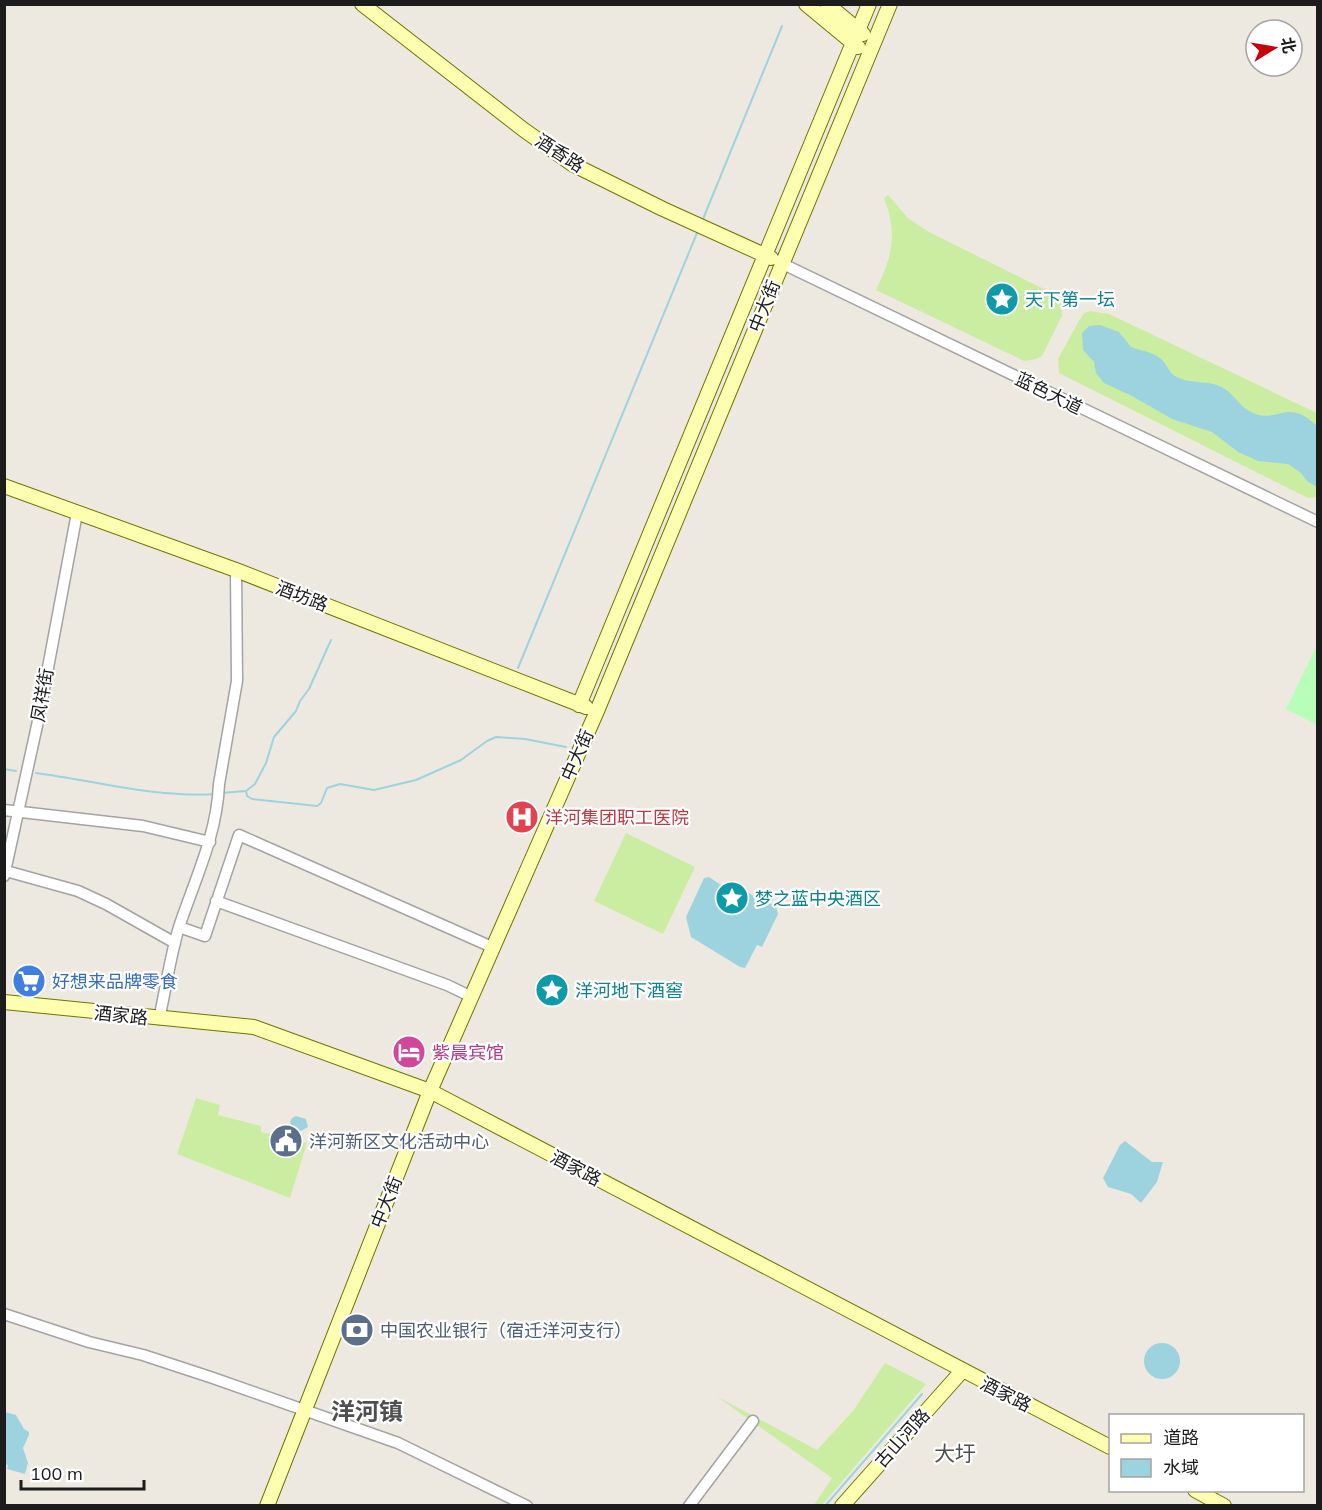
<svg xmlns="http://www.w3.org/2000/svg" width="1322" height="1510" viewBox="0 0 1322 1510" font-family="Mulish,'Noto Sans SC',sans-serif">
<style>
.grass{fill:#caeda2}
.park{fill:#b9fdbb}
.water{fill:#9dd3df}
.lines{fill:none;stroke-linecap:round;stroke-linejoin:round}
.stream{stroke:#9dd3df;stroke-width:2}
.street-casing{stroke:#a3a3a3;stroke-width:13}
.secondary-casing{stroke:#6e7500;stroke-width:16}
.street{stroke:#fff;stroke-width:10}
.secondary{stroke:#fdfeaf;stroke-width:14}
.labels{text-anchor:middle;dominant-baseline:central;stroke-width:4.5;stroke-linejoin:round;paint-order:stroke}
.street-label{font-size:18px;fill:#1c1c1c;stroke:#fff}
.culture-label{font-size:18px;fill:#0d838f;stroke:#fff;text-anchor:start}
.health-label{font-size:18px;fill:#be3a42;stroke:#fff;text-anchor:start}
.shop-label{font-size:18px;fill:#366cbe;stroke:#fff;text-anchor:start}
.hotel-label{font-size:18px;fill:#b23c85;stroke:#fff;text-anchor:start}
.service-label{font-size:18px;fill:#4e5e75;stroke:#fff;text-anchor:start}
.quarter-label{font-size:21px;fill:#4f4f4f;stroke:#fff}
.district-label{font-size:24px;font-weight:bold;fill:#4f4f4f;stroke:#fff}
</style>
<rect width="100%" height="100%" fill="#eee9e0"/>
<path class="grass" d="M888,195L908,218L927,231L1056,295L1061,301L1062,316L1042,356L1036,359L1024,361L876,290C892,257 898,234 884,198Z
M1090,311L1109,314L1317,413V497L1308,498L1059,373L1058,359L1080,319L1084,313Z
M626,833L695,867L663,934L594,901Z
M196,1098L220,1105L218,1115L261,1126V1132L307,1143L290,1198L177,1154Z
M885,1363L926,1384L822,1505H814L832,1478L716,1396L817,1450L853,1411Z"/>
<path class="park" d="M1317,645V725L1286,709Z"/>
<path class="water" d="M1100,325L1119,332L1131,347C1141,351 1151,351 1161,359C1167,364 1169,373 1175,376C1190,385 1210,379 1225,389C1235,396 1241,408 1253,413C1277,424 1287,397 1317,426V487L1308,482L1301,473L1288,464L1258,461L1238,452L1212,432L1172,419L1132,396L1104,383L1096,373L1094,362L1083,350L1082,333L1089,326Z
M709,877L724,887L717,902L738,913L748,893L776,906L778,914L762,947L757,945L745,968L740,967L691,937L686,917L704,878Z
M296,1116L306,1119L308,1127L301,1131L292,1128L290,1122L292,1118Z
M1125,1141L1152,1162H1163L1157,1182L1141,1203L1131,1194L1108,1187L1103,1178L1120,1145Z
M1144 1361a18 18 0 1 1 36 0a18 18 0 1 1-36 0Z
M5,1412L16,1415L24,1429L29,1432V1435L23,1448L28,1463L25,1474L7,1469L8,1465L5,1464Z"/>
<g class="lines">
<path class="stream" d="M703,219L782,26
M518,668L697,233
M4,769L16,771
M36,773C96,781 155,798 216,794
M246,791L247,796L252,799L317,806L321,803L327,788L340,784L374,790L416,780L461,760L487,741L496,737L525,739L566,747
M221,793L246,791L255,784L266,763L274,737L296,711L300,701L309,689L331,640
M825,1506L922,1394"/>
<defs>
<path id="street" d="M781,263L1318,522
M4,810L143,826L210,842
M6,871L78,891L106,904L175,943
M4,876L38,721L77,513
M216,901L447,985L472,997
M179,927L205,936L239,835L492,947
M159,1019C166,988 170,957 179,927C195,879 217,835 219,784L237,681L236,570
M4,1314L89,1342L143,1355L213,1378L398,1443L527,1506
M689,1506L753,1421"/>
<path id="secondary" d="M362,4L524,130L572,164L663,209L771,258
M806,4L858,47
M827,4L863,34
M4,486L236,570L586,707
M579,705L869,4
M4,1002L254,1027L430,1091L1110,1447
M1195,1490L1224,1506
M267,1506L430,1091L597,711L890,4
M842,1506L962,1371"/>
</defs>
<use href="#street" class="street-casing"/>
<use href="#secondary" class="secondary-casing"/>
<use href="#street" class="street"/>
<use href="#secondary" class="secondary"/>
</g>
<defs>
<symbol id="sight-disc" viewBox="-11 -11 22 22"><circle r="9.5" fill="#0f9aa8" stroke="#fff"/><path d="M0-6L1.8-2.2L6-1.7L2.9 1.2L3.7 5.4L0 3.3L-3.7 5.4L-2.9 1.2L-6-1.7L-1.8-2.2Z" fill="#fff"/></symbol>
<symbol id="hospital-disc" viewBox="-11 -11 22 22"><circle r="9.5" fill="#e0444e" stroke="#fff"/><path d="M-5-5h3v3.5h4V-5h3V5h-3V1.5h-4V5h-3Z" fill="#fff"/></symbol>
<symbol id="supermarket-disc" viewBox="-11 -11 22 22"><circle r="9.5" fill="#3f7fe0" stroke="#fff"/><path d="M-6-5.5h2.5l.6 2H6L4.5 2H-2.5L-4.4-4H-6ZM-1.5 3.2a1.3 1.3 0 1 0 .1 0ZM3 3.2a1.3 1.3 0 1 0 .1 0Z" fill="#fff"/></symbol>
<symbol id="hotel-disc" viewBox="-11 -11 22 22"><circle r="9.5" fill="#d1479c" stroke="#fff"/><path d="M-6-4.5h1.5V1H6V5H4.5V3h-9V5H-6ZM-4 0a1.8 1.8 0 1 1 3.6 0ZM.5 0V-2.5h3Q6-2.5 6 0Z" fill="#fff"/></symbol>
<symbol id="civic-disc" viewBox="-11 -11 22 22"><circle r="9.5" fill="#5c6f8a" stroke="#fff"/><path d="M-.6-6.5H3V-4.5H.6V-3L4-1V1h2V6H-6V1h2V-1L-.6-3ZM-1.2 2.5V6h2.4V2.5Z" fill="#fff"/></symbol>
<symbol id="bank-disc" viewBox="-11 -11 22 22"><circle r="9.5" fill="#5c6f8a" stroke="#fff"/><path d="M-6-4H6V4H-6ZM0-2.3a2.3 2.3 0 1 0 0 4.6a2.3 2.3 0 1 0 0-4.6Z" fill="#fff"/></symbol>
</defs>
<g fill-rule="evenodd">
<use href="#sight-disc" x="983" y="280" width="38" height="38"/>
<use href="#hospital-disc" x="503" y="798" width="38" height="38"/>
<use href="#sight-disc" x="713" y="879" width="38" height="38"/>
<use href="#supermarket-disc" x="10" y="962" width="38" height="38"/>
<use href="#sight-disc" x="533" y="971" width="38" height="38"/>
<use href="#hotel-disc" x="390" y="1033" width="38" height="38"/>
<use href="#civic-disc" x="267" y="1122" width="38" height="38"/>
<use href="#bank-disc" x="338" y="1311" width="38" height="38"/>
</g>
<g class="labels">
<g class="street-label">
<text transform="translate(560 153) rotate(33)">酒香路</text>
<text transform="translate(764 306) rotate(-68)">中大街</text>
<text transform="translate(1049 393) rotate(26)">蓝色大道</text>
<text transform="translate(302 596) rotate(21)">酒坊路</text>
<text transform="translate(42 695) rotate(-80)">凤祥街</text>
<text transform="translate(577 755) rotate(-66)">中大街</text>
<text transform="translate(121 1015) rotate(6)">酒家路</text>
<text transform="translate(576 1168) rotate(28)">酒家路</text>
<text transform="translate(386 1202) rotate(-68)">中大街</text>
<text transform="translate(1006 1394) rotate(27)">酒家路</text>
<text transform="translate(902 1438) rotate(-48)">古山河路</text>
</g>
<g class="culture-label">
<text x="1025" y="299">天下第一坛</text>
<text x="755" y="898">梦之蓝中央酒区</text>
<text x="575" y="990">洋河地下酒窖</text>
</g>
<g class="health-label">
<text x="545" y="817">洋河集团职工医院</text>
</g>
<g class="shop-label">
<text x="52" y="981">好想来品牌零食</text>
</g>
<g class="hotel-label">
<text x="432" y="1052">紫晨宾馆</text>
</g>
<g class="service-label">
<text x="309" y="1141">洋河新区文化活动中心</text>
<text x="380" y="1330">中国农业银行（宿迁洋河支行）</text>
</g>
<g class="quarter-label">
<text x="955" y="1453">大圩</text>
</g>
<g class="district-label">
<text x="367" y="1411">洋河镇</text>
</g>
</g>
<rect width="1322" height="1510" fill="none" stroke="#1c1c1c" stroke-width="12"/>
<rect x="1109" y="1414" width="195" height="78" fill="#ffffff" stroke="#a4a4a4" stroke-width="1.5"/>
<rect x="1121" y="1434" width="30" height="9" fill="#fdfeaf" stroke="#a4a4a4" stroke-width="1.5"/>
<text x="1163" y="1444" font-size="18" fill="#1c1c1c">道路</text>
<rect x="1121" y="1459" width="30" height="18" fill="#9dd3df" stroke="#a4a4a4" stroke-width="1.5"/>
<text x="1163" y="1474" font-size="18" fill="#1c1c1c">水域</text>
<g transform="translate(1274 48) rotate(79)"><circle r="28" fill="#ffffff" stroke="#a4a4a4" stroke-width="1.5"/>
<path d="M0-4.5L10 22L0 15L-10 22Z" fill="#c70009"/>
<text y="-9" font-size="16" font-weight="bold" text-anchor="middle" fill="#1c1c1c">北</text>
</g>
<path d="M21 1480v9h123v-9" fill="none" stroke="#1c1c1c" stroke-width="3"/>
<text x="30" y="1480" font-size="18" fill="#1c1c1c" stroke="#ffffff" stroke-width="4.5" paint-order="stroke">100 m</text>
</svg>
